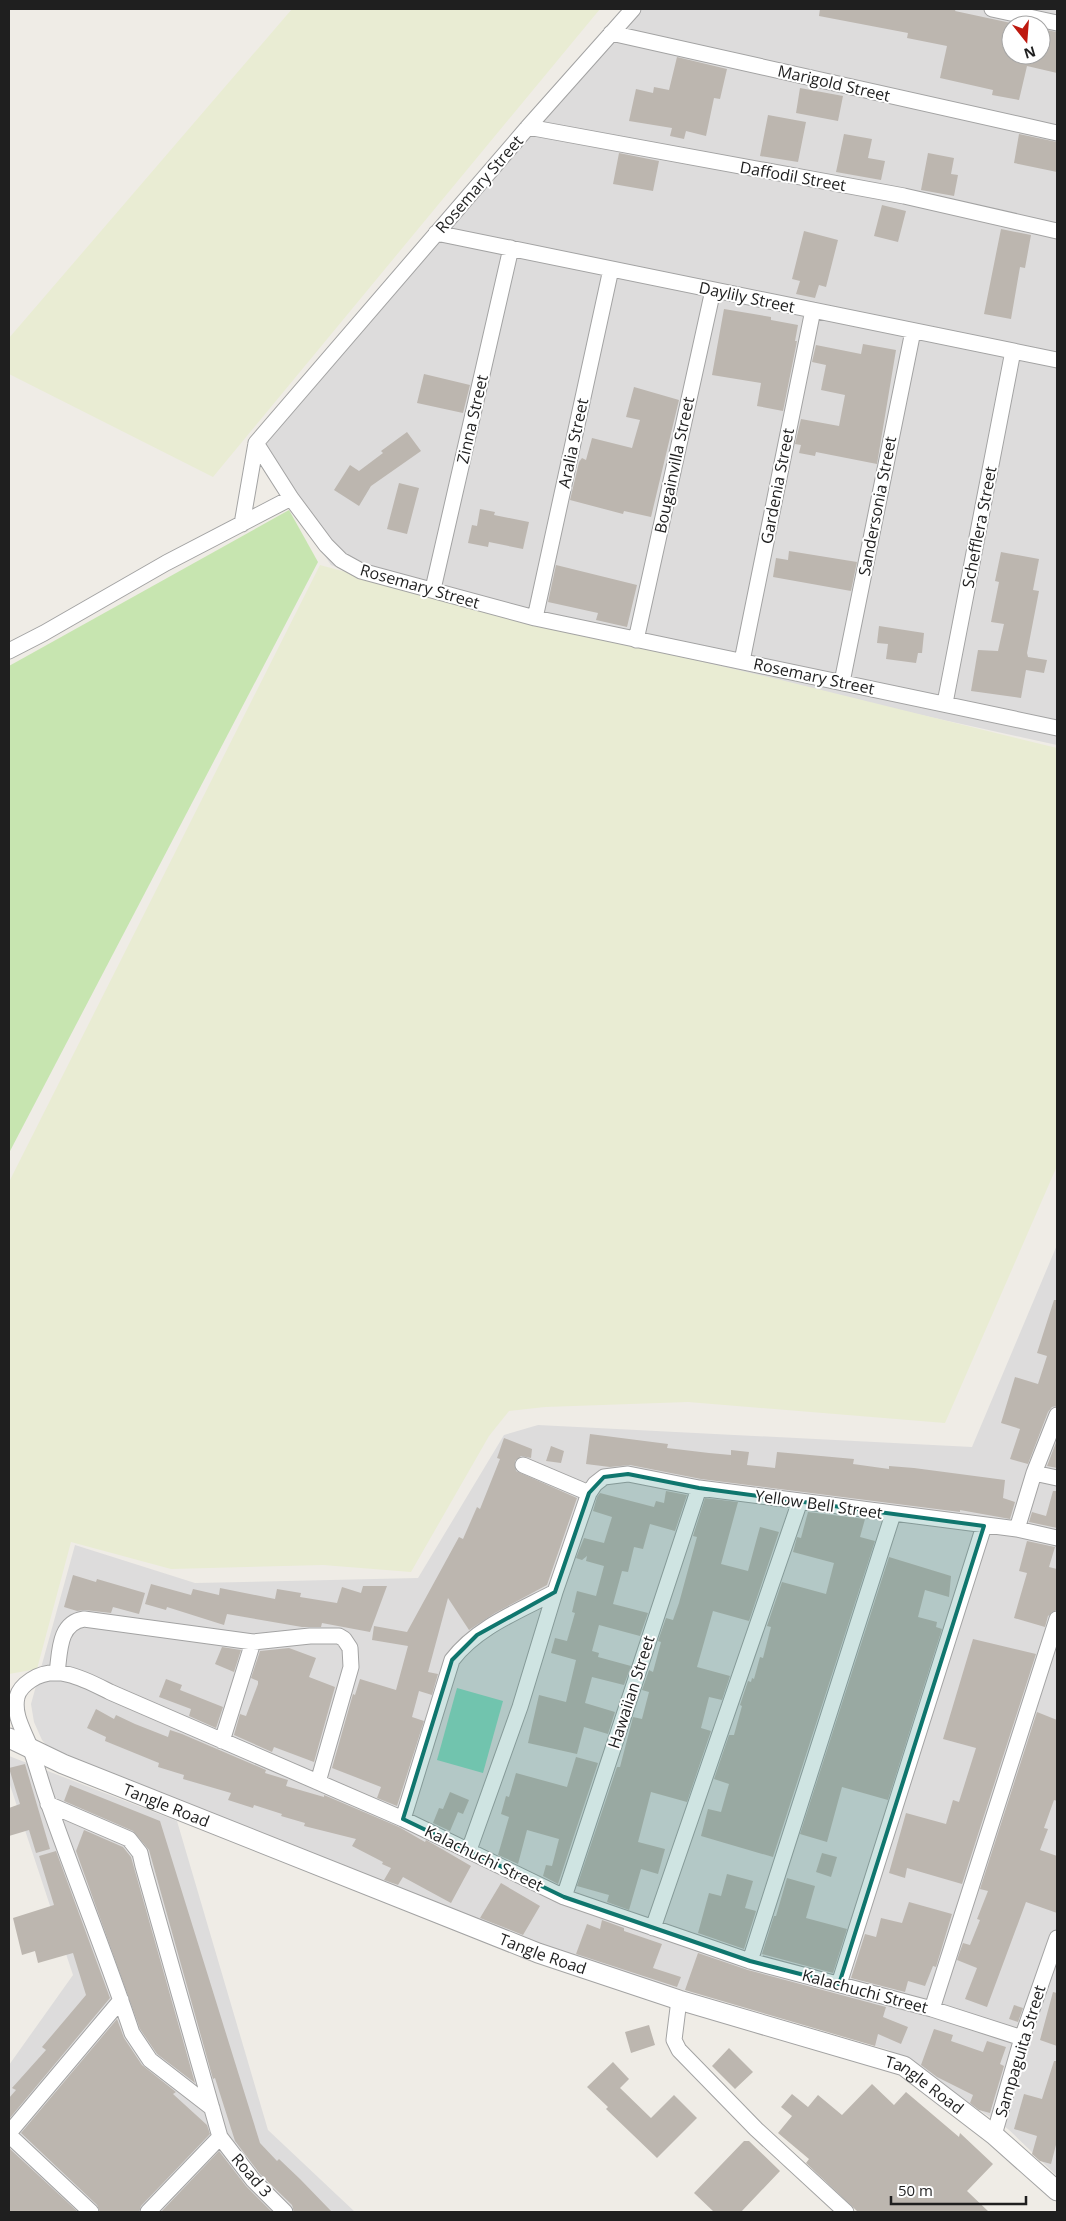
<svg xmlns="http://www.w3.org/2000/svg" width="1066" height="2221" viewBox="0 0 1066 2221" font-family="'Open Sans',sans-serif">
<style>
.residential{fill:#dddcdc;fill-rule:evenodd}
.farmland{fill:#e9ecd3}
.grass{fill:#c7e5b0}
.pitch{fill:#8ad8be}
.building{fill:#bcb6af}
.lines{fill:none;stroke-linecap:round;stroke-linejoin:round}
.minor-casing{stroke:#a3a3a3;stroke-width:17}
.tertiary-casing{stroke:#a3a3a3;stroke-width:21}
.minor{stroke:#fff;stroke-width:15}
.tertiary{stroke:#fff;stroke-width:19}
.marked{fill:#0f766e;fill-opacity:0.2;stroke:#0f766e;stroke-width:4;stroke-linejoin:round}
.labels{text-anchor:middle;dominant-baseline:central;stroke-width:4;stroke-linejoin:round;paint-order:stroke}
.street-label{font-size:16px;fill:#1f1f1f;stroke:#fff}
</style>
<rect width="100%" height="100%" fill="#efece6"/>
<path class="residential" d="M639,9H1057V745L451,611L331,565L254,449ZM1011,25H1041V55H1011Z
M1057,1245V2176L1008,2129L889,2050L522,1943L53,1753L42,1740L34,1722L31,1704L75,1545L195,1583L418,1578L504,1435L538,1425L972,1447Z
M9,1756L177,1821L268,2130L355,2212H9V2065L73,1975L9,1782Z"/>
<path class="farmland" d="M292,9H600L213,477L9,374V338Z
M320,565L526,621L777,679L1057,748V1166L945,1423L688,1402L545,1407L509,1411L489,1436L411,1572L323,1565L171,1569L71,1542L37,1669L9,1674V1182Z"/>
<path class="grass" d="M289,510L318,562L9,1153V666Z"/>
<path class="pitch" d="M457,1688L503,1701L483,1773L437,1760Z"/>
<path class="building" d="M820,9H956L955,11L1011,23V55H1041V29L1057,32V73L1027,66L1019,100L992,95L993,90L940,78L947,46L907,38L908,33L819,16Z
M677,57L727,69L720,99L714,98L706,136L686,131L684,139L670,136L672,128L629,121L636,89L653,93L654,87L669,90Z
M800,88L843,96L838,121L796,113Z
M768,115L806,122L798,162L760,156Z
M844,134L872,139L868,158L885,161L881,180L836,172Z
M1019,134L1057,142V172L1014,163Z
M619,153L659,161L653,191L613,184Z
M928,153L954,158L951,174L958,175L954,196L921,190Z
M882,205L906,211L898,242L874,236Z
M1001,229L1031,235L1025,268L1020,267L1011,319L984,314Z
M804,231L838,240L826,287L819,285L815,298L796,294L800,281L792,279Z
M724,309L771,317V320L798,325L795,341H797L783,411L757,406L761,383L712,375Z
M863,344L896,350L877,464L816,452L815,456L799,453L801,445L795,444L801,419L839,426L845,395L821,390L826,365L812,362L816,345L861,354Z
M424,374L470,385L463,413L417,403Z
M634,387L679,400L651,517L624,511L623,514L570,500L579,462L582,458L586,460L592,438L632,448L640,420L626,417Z
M407,432L421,451L371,486L359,506L334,490L350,465L359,471L383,453L381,451Z
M399,483L419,488L407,534L387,529Z
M480,509L495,512L494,515L529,522L523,549L489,542L488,547L468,543L472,525L477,526Z
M789,551L857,562L851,591L773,577L776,558L788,560Z
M1001,552L1039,559L1033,590L1039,591L1027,653L1028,657L1047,660L1044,673L1026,670L1021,698L971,691L978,650L998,651L1004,624L991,622L999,582L995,581Z
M556,565L637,585L627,627L596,620L598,613L548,602Z
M879,626L924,633L922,653H918L916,663L886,659L888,644L877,643Z
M1054,1300H1057V1406L1052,1407L1048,1412L1028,1464L1010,1459L1020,1429L1001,1423L1015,1377L1038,1384L1047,1356L1037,1353Z
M590,1434L668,1444L667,1448L709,1453L731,1455V1450L749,1452L747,1465L775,1468L777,1452L854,1459L853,1464L889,1469V1466L914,1468L1005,1480L1003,1498L1015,1502L1010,1519L960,1510V1512L701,1479L630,1465L610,1467L586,1464Z
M504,1438L532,1449L531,1458L521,1456L515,1461L516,1471L577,1498L547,1585L495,1613L469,1630L448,1598L428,1672L438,1674L432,1695L419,1691L412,1717L424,1721L397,1806L377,1798L381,1787L332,1768L353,1694L355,1695L360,1679L396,1690L408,1646L372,1640L374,1626L407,1632L459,1537L463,1539L477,1507L480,1509L500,1459L497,1458Z
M1057,1440V1468L1047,1466Z
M551,1446L564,1451L561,1463L546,1461Z
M666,1491L687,1495L675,1531L650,1524L643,1549L634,1547L628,1572L622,1571L613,1604L648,1613L640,1636L599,1625L592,1651L599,1653L598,1657L631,1666L624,1685L592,1677L585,1703L615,1712L608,1734L584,1727L577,1754L528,1743L539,1695L566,1702L576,1660L551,1653L555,1638L567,1641L575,1613L572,1612L577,1591L596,1596L604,1566L586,1561L587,1556L582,1560L576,1558L584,1538L604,1543L612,1517L593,1511L597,1497L600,1493L654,1507L656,1501L664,1503Z
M1053,1491H1057V1528L1029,1522L1032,1512L1046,1516Z
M705,1498L738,1502L721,1564L748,1571L760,1527L779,1532L749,1621L713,1611L697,1667L730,1676L722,1700L709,1697L701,1728L711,1731L687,1802L651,1792L638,1842L665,1849L658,1874L641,1869L629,1910L607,1902L609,1895L577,1886L617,1767H620L633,1717L642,1719L649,1692L642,1690L649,1670L653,1672L661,1642L658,1641L666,1618L673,1620L679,1603L697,1537L693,1536Z
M808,1512L865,1519L860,1537L875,1541L773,1857L701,1836L708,1809L721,1812L729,1784L714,1779L729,1735H734L742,1706L740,1705L748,1681L751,1682L752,1678L754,1679L760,1657L763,1658L771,1627L767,1626L782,1582L826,1594L834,1563L793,1552L797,1537L801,1538Z
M1027,1541L1055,1547L1049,1567L1057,1569V1606L1056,1610L1048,1616L1045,1627L1014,1618L1027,1573L1019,1571Z
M889,1557L951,1576L949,1597L925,1590L918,1617L937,1622L936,1627L942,1629L888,1800L842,1787L827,1842L800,1834Z
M73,1575L96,1582L97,1579L145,1593L139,1614L113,1607L111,1613L85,1610L77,1611L64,1607Z
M151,1584L191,1595L193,1589L219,1595L220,1588L275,1599L277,1589L301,1593L300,1597L337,1603L342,1587L361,1593L363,1586H387L370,1632L322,1623L321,1627H302L227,1614L224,1625L167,1607L166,1610L145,1604Z
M973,1639L1036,1654L962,1884L907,1868L905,1878L889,1873L906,1813L946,1824L953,1800L959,1802L976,1748L943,1739Z
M222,1647L241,1650L234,1672L215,1664Z
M289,1648L316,1658L309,1677L335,1687L314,1762L274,1747L272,1752L234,1735L240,1714L246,1716L258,1684V1681L251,1678L260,1651Z
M166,1679L182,1685L180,1690L223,1707L216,1728L189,1716L191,1709L159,1697Z
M96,1709L114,1719L116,1715L135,1724L168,1737L170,1730L182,1734L266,1770L265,1773L288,1780L286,1786L324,1797V1795L399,1827L425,1842L426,1840L435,1845L471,1866L451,1903L403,1877L398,1885L384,1880L391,1868L382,1864L383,1862L352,1846L356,1839L304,1826L305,1823L281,1816L282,1814L254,1805L253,1808L228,1800L231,1793L183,1779L184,1775L158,1767L159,1763L105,1741L106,1737L87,1728Z
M1037,1712L1057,1720V1801L1054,1800L1044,1828L1048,1829L1040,1850L1057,1856V1913L1026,1902L987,2007L965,1999L977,1968L957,1960L963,1943L970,1945L980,1920L977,1919L988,1891L980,1889Z
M576,1757L598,1763L558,1884L543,1876L546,1865L552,1866L559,1839L527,1830L518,1864L516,1863L498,1855L509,1817L501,1814L506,1796L509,1797L516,1773L567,1787Z
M25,1764L50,1849L36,1853L29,1830L9,1836V1808L20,1804L9,1768Z
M70,1785L160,1821L260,2143L277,2161L279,2159L300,2179L332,2212H294L292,2205L260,2174L235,2141L215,2078L213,2079L149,1850L133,1831L64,1801Z
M450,1792L469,1800L463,1814L458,1812L450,1831L433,1823L439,1808L443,1809Z
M84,1830L123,1847L131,1857L195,2083L157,2054L140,2029L76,1851Z
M56,1851L110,1998L9,2119V2098L16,2090L12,2088L46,2050L42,2047L86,1995L73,1953L38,1963L35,1951L22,1955L13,1918L54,1905L39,1856Z
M822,1853L837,1857L831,1877L816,1872Z
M727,1874L753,1881L745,1908L756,1911L744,1949L698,1933L709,1893L721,1896Z
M787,1878L815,1886L806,1918L847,1929L833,1973L762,1954L774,1916H776Z
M501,1883L540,1906L523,1935L480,1918Z
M909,1902L952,1914L936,1967L933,1966L925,1986L908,1981L905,1992L851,1978L865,1934L876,1937L881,1918L902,1923Z
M602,1920L624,1928V1931L662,1944L653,1968L681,1977L677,1987L576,1954L587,1924L600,1929Z
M698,1953L748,1970L886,2007L883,2017L908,2027L901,2044L878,2034L875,2046L685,1990Z
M1053,1992L1057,1993V2046L1040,2040Z
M1014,2005L1023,2008L1018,2022L1009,2019Z
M117,2019L124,2038L142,2065L176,2092L173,2094L207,2125L210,2134L141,2206L139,2212H100L97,2205L21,2133Z
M649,2025L655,2045L631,2053L625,2032Z
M934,2029L953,2035L951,2041L983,2052L987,2041L1006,2047L1000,2064L1004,2066L990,2113L979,2110L970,2103L973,2095L937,2077L921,2065Z
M729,2048L753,2072L735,2089L712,2066Z
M1054,2061H1057V2141L1051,2164L1040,2161L1032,2154L1037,2136L1014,2129L1024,2094L1042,2099Z
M613,2062L629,2079L620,2088L651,2118L674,2095L697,2118L657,2158L606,2109L608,2107L587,2087Z
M872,2084L894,2105L906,2092L959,2137L960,2133L993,2164L967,2191L989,2212H858L806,2163L809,2159L778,2133L792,2116L781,2107L792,2094L808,2107L818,2095L842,2115Z
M744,2141H749L780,2171L741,2212H714L694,2193Z
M9,2148L78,2212H9Z
M219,2151L246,2186L272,2212H161Z"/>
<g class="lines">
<defs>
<path id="minor" d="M633,9L528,127L256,443L291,498L326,545L341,560L361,571L535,618L1057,728
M992,9L1057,23
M611,33L1057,133
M528,127L904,196L1057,231
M436,233L1057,360
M242,524L256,443
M433,589L511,248
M535,618L611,269
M636,640L713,290
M9,651L44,633L166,563L291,498
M742,661L813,310
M842,682L913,331
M945,703L1013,351
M523,1465L589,1493
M1034,1473L1057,1478
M1017,1529L1034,1473L1057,1415
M57,1673C60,1653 58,1623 84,1619L253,1642L310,1636H339L344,1639L350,1648L351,1667L318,1782
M222,1741L253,1642
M48,1804L129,1839L140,1853L143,1866L220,2137L253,2180L285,2212
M403,1819L452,1660C477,1627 519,1611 555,1592
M469,1850L520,1707L555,1592L589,1493L595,1484L604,1477L628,1474L699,1488L1017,1529L1057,1538
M564,1897L699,1488
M653,1928L800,1501
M750,1961L893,1514
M839,1984L984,1526
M679,2000L674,2040L679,2050L756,2129L846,2212
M932,2009L1057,1619
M212,2108L150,2060L132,2033C107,1957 76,1882 49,1805C42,1786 37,1766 30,1747C24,1731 13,1715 17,1697C19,1689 25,1684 31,1680C57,1663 86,1680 110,1692L403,1819L564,1897L750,1961L932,2009L1022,2038
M9,2133L121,2000
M9,2135L91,2212
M994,2135L1022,2038L1057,1938
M148,2212L220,2137"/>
<g id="tertiary">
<path id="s1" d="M9,1738L63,1764L538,1953L679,2000L904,2066L994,2135L1057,2191"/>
</g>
</defs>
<use href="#minor" class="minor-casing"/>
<use href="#tertiary" class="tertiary-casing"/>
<use href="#minor" class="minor"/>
<use href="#tertiary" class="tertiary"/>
</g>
<path class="marked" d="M628,1474L699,1488L984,1526L839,1984L750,1961L564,1897L403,1819L452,1660L477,1635L555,1592L589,1493L604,1477Z"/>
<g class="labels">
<g class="street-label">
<text transform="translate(834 83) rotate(13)">Marigold Street</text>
<text transform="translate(793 176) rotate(10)">Daffodil Street</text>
<text transform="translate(479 184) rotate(-49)">Rosemary Street</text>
<text transform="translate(747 297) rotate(12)">Daylily Street</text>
<text transform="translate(472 419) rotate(-77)">Zinna Street</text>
<text transform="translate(573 443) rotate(-78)">Aralia Street</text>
<text transform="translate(674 465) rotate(-78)">Bougainvilla Street</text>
<text transform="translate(777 486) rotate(-79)">Gardenia Street</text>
<text transform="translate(877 506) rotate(-79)">Sandersonia Street</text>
<text transform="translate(979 527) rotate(-79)">Schefflera Street</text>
<text transform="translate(420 586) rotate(16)">Rosemary Street</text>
<text transform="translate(814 676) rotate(12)">Rosemary Street</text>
<text transform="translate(819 1504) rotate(8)">Yellow Bell Street</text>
<text transform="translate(631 1692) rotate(-72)">Hawaiian Street</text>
<text stroke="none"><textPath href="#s1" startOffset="171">Tangle Road</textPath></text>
<text transform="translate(484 1858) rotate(26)">Kalachuchi Street</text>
<text stroke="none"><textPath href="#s1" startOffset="576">Tangle Road</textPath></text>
<text transform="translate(865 1991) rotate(15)">Kalachuchi Street</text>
<text transform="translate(1020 2051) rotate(-73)">Sampaguita Street</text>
<text stroke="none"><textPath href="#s1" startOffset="981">Tangle Road</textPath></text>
<text transform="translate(252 2175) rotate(49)">Road 3</text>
</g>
</g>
<rect width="1066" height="2221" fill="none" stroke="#1f1f1f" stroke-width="20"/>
<g transform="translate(1026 40) rotate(163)"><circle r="24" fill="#ffffff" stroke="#a5a5a5"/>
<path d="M0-4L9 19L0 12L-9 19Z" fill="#be190f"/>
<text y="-8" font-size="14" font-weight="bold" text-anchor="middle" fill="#1f1f1f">N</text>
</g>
<path d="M891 2196v8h135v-8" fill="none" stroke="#1f1f1f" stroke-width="2.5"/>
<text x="898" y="2196" font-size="15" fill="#1f1f1f" stroke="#ffffff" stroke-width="4" paint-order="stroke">50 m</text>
</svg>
